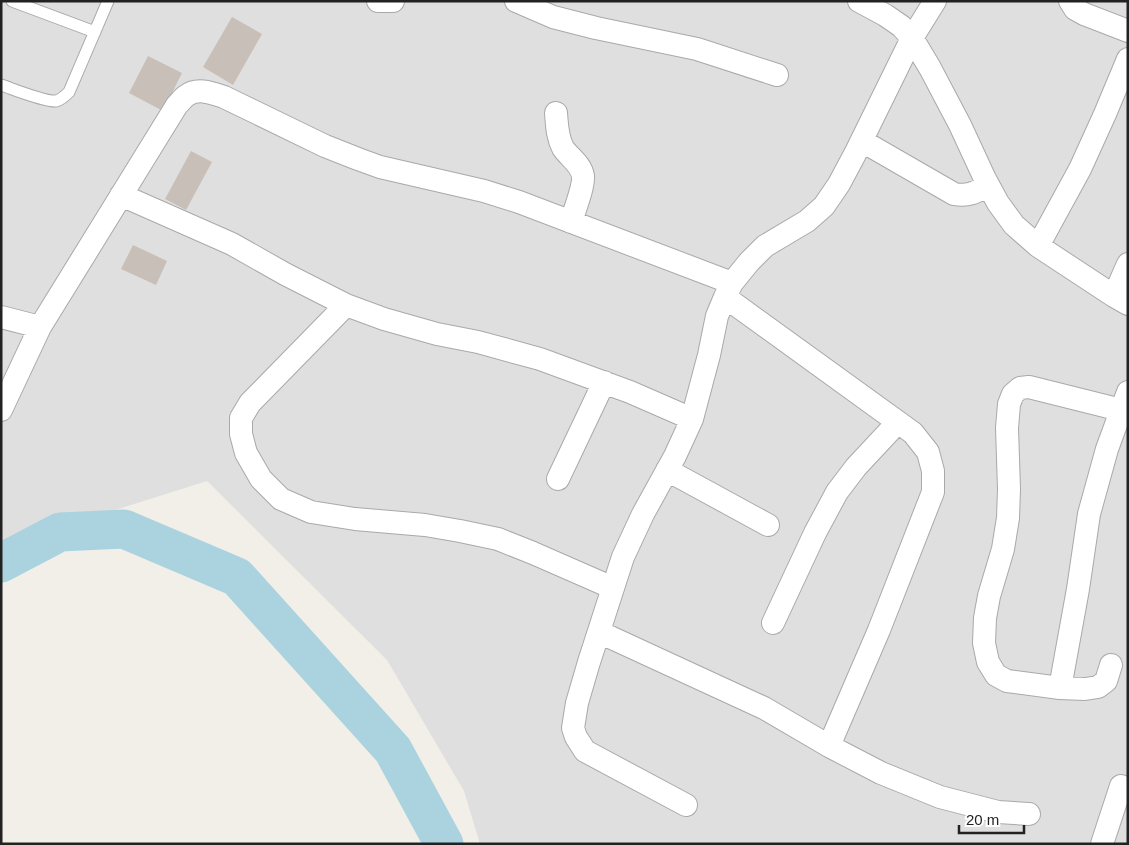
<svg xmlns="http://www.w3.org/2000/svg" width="1129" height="845" viewBox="0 0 1129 845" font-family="Helvetica,sans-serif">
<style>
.residential{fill:#e0dfdf}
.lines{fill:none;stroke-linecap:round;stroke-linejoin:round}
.river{stroke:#aad3df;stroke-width:39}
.building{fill:#c7bfb8}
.service-casing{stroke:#a9a9a9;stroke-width:13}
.minor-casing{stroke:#a9a9a9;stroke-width:24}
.service{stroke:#fff;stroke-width:11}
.minor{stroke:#fff;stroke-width:22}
</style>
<rect width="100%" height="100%" fill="#f2efe9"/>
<path class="residential" d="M1,1H1128V844H480L464,791L387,660L207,481L1,546Z"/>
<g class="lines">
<path class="river" d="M1,563L60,532L124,529L237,577L393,750L444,844"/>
</g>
<path class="building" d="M232,17L262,34L233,85L203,67Z
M148,56L182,73L163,111L129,93Z
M191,151L212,162L186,210L165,199Z
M133,245L167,261L156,285L121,269Z"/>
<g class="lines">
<defs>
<path id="service" d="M12,1L95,32
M1,85C13,89 45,102 56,101C61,100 65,96 69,92L108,1"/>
<path id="minor" d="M378,1H393
M516,1L553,17L596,28L697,49L777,75
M859,1L885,15L901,26L912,38L930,68L960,125L985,179L998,203L1014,225L1038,246L1114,296L1128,304
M1070,1L1075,9L1084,14L1128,31
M556,113C557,124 557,137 563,148C569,157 581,164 583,176C584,187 574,211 571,222
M862,141L954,194C969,197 976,192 988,185
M121,195L232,244L285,274L346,305L384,319L437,334L478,342L540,359L630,392L692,419
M1038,246L1080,169L1105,114L1128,59
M1114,296L1128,264
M725,297L913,433L928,452L933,471V492L879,630L829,746
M346,305L250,403L241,418V434L246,453L261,479L281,499L311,512L355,519L425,525L460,531L498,539L533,553L613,588
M1,317L40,327
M1,410L40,327L177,105C180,102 183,98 186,96C197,87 212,93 224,97L325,146L358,159L380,167L484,191L519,202L732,283
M667,470L768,525
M558,479L604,382
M773,623L815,533L837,492L856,467L898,422
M599,632L764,708L829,746L881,773L940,797L998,812L1029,814
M1111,665L1106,681L1098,687L1085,689L1060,688L1007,681L996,675L988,662L984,643L985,618L989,596L1003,549L1008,518L1009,489L1007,428L1009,404L1013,394L1020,388L1029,387L1121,410
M1060,688L1078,589L1089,514L1107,449L1128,392
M686,805L585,751L576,737L573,728L577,703L589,662L623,557L643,514L675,456L692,419L709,355L717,316L725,297L732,283L749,262L765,246L807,221L824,206L839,184L855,154L912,38L935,1
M1102,844L1121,786"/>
</defs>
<use href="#service" class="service-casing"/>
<use href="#minor" class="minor-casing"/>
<use href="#service" class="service"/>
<use href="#minor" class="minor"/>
</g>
<rect width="1129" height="845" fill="none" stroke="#222222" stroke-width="5"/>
<path d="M959 825v8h65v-8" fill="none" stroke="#222222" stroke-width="2.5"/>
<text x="966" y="825" font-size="15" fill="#222222" stroke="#ffffff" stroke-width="4" paint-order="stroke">20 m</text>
</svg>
